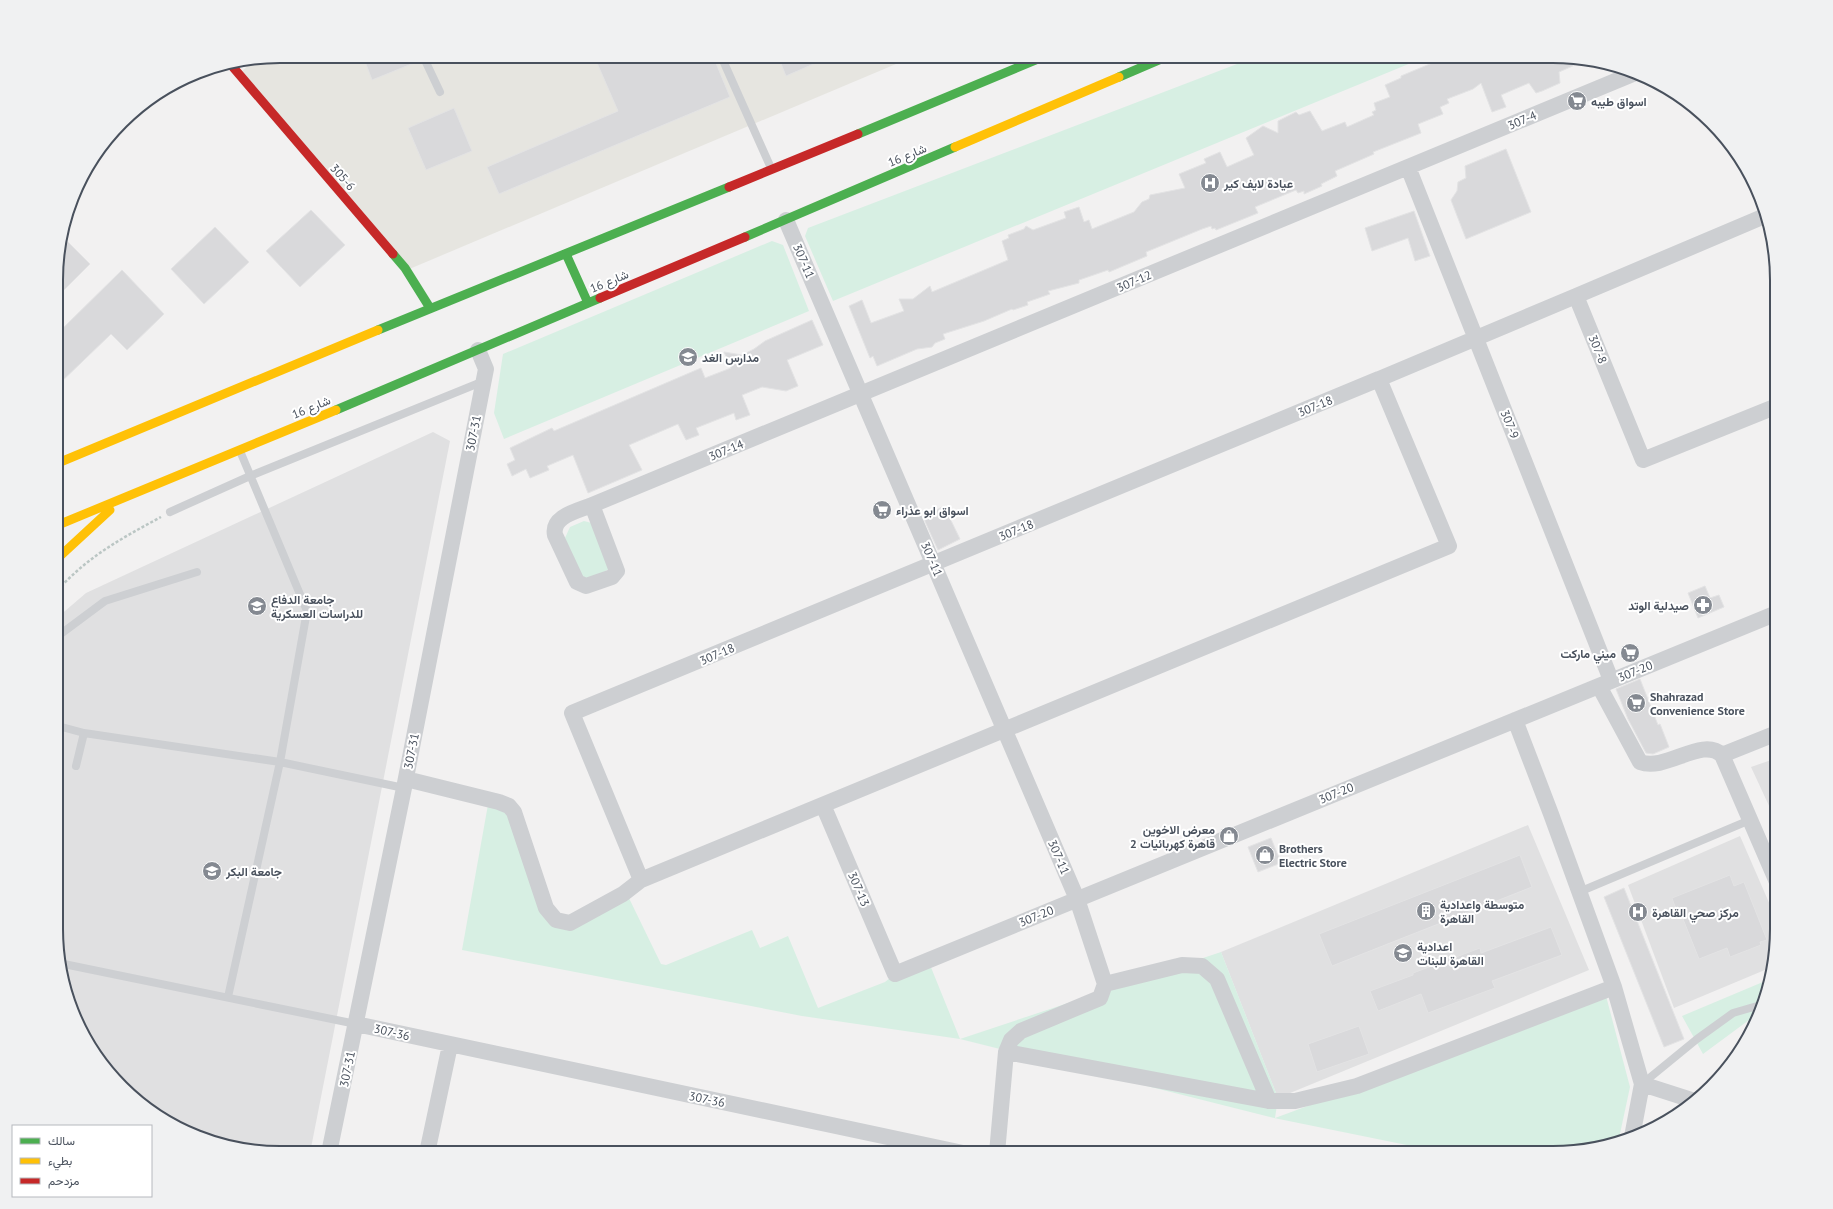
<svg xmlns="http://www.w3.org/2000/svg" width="1833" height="1209" viewBox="0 0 1833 1209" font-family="'PT Sans',Vazirmatn,sans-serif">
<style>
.commercial{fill:#e6e5e0}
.education{fill:#e0e0e1}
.green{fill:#d7efe3}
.building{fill:#d9d9db;stroke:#e3e3e4}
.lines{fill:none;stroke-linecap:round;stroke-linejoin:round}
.path{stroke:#bbc6c4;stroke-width:2.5;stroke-dasharray:3 2;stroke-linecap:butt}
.lane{stroke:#cdcfd2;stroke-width:8}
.street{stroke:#cdcfd2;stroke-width:16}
.fast{stroke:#4caf50;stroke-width:9}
.slow{stroke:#ffc107;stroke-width:9}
.jam{stroke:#c62828;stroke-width:9}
.labels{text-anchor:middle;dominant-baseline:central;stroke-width:4;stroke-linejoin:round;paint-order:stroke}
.poi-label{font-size:12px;font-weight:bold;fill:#49515d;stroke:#fff;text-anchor:start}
.street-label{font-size:12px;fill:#49515d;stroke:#fff}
.rim{fill:none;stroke:#49515d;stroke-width:2}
</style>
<rect width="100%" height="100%" fill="#f2f1f1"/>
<path class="commercial" d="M280,56H915L407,270L239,74L252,62Z"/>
<path class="education" d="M433,432L450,441L310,1153H296L191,1133L155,1115L121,1087L86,1041L58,958V617L86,593Z
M1777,758V823L1751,767Z
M1528,825L1589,970L1278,1098L1221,952Z
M1740,836L1777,921V944L1772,967L1674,1008L1628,885Z"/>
<path class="green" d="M1258,56H1428L833,301L805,236L808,228Z
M772,241L783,245L809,311L504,439L494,413L503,354Z
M584,521L592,523L609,569L589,580L579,574L565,538L570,527Z
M489,799L509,806L556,920L626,892L661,964L666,965L752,930L760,948L788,936L818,1008L885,982L895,974L928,960L960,1039L1221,952L1278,1098L1275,1118L1606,996L1630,1087L1618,1143L1568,1153H1446L1274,1118L960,1039L802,1016L462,950Z
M1770,979L1765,1001L1756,1019L1749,1020L1703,1054L1682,1016Z"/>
<path class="building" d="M363,56H418L419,61L372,80Z
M594,56H713L730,97L499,194L487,167L618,111Z
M778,56H832L786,76Z
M1449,56H1554L1584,61L1559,72L1560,83L1542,91L1536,93L1529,83L1501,95L1506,107L1492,112L1481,83L1473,89L1447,99L1449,103L1440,107L1443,114L1418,124L1421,133L1373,152L1374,154L1335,171L1337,176L1321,184L1322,186L1304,194V191L1298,193L1296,190L1255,207L1258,213L1216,230L1215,228L1212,229L1211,226L1202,229L1146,252L1147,256L1109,272L1108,270L1079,280V283L1048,291L1050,294L1027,302L1028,305L1013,310L1012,309L984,321L943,334L945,339L935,343L932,347L917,349L877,366L873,356L870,358L849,306L862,300L871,323L904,311L899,299H913L930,286L932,292L1008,260L1002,241L1009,238L1008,235L1024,229L1026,226L1033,230L1066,218L1064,212L1079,207L1084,222L1089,220L1092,229L1134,212L1142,202L1149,199L1150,195L1185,188L1179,174L1206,163L1204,159L1220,152L1227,167L1254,155L1246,138L1263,126L1278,133V121L1296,112L1299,115L1310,111L1322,131L1345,122L1347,127L1374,115L1372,112L1376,110L1374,103L1390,97L1385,85L1401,78V76Z
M454,108L472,151L426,170L408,128Z
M1506,149L1531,212L1466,239L1451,200L1457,191L1458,182L1466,178L1465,166Z
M311,210L345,245L300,287L266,251Z
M1414,211L1430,256L1415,261L1408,238L1372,251L1365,228Z
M215,227L249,262L204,304L171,269Z
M62,236L90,264L58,296V251Z
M122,270L164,314L127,350L111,334L58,385V333Z
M812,320L823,345L787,360L798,386L786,391L762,387L742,395L750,415L736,420L734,413L696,428L699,435L686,440L678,424L629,445L642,470L588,493L573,455L547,466L549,470L530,478L526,469L512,476L507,464L515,460L510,448L552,428L554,431L701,368L705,378L731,368L724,352L742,355L754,349L765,341Z
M944,506L960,539L938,550L923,517Z
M1705,586L1710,598L1719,595L1724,607L1698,618L1688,593Z
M1640,679L1658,725L1660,724L1669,747L1653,754L1646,753L1628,719L1616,689Z
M1271,838L1281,863L1258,872L1248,847Z
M1520,855L1532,887L1332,966L1319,934Z
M1730,875L1734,886L1744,882L1767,940L1760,942L1761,945L1730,957L1727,948L1699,959L1681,914L1678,915L1672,898Z
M1624,888L1684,1039L1664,1047L1604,897Z
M1551,927L1562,955L1492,981L1495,988L1428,1013L1421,994L1378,1011L1370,991L1413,975V973L1480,948L1481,953Z
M1359,1026L1369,1054L1317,1072L1308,1044Z"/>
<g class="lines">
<path class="path" d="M58,590C87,557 122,538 161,517"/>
<path class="lane" d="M423,56L440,92
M721,56L771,168
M170,512L250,476L484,381
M58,636L105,601L197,572
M58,726L84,733L280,762L404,788
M76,766L84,733
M1579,892L1750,820
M59,963L356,1024
M228,997L280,762L307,611L240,451
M1642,1084L1697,1039L1733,1013L1764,1004"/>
<path class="street" d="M1408,167L1611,680
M1767,215L1576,296L1643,460L1777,406
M786,220L1077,899L1105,984L1100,998L1021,1031L1011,1040L1006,1052L997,1153
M1379,379L1449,546L641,880L572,713Z
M1379,379L1576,296
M592,505L617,571L612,577L586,586L577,582L555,535C551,516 578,511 592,505L1635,73
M1599,686L1640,762C1666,772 1702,736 1722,755L1777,882
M1515,720L1551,814L1614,987L1642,1084L1632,1137
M1722,755L1777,733
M406,779L499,802L509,806L514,812L546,908L556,920L570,923L623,894L641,880
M823,805L895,974L1777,613
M1105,984L1182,965L1202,966L1217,979L1269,1101
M356,1024L963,1153
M1006,1052L1269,1101H1295L1357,1086L1614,987
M1642,1084L1695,1101
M329,1153L404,788L486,369L478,350
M427,1153L450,1045"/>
<path class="fast" d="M1119,77L1168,56
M858,134L1045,56
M745,237L955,147
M393,254L405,268L430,308
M566,254L588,303
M378,330L729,187
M336,410L600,298"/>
<path class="slow" d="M955,147L1119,77
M58,463L378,330
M58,525L336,410
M58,558L110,510"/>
<path class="jam" d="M232,66L393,254
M729,187L858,134
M600,298L745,237"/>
</g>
<defs>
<symbol id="supermarket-disc" viewBox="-11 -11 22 22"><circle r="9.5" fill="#848991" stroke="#fff"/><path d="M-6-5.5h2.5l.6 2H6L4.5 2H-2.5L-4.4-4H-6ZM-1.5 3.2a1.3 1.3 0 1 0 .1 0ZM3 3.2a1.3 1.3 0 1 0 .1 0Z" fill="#fff"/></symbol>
<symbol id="hospital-disc" viewBox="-11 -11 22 22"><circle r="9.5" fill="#848991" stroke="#fff"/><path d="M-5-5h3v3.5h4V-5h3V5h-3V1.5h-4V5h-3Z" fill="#fff"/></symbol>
<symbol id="school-disc" viewBox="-11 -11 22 22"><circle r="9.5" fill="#848991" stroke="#fff"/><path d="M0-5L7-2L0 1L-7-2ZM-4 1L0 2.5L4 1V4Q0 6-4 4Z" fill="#fff"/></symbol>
<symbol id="pharmacy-disc" viewBox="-11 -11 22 22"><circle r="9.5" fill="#848991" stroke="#fff"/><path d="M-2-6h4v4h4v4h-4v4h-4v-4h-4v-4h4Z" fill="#fff"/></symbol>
<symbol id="university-disc" viewBox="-11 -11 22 22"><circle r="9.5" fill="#848991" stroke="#fff"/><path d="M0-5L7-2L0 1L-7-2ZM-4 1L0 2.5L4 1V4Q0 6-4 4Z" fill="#fff"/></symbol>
<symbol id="shop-disc" viewBox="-11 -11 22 22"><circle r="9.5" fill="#848991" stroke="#fff"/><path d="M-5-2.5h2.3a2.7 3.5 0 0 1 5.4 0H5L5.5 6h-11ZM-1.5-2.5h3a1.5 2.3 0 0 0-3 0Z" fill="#fff"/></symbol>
<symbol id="building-disc" viewBox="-11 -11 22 22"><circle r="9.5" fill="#848991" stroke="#fff"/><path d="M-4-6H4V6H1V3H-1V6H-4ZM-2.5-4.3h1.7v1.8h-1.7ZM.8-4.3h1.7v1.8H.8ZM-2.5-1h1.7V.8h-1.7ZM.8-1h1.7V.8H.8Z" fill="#fff"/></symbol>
</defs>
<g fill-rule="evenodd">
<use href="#supermarket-disc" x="1566" y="90" width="22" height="22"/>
<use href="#hospital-disc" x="1199" y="172" width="22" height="22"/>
<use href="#school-disc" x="677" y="346" width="22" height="22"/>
<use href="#supermarket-disc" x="871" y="499" width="22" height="22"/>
<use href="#pharmacy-disc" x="1692" y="594" width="22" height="22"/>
<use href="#university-disc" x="246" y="595" width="22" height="22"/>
<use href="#supermarket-disc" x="1619" y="642" width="22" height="22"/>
<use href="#supermarket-disc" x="1625" y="692" width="22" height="22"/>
<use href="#shop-disc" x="1218" y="825" width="22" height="22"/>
<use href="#shop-disc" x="1254" y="844" width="22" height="22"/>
<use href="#university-disc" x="201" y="860" width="22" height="22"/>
<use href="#building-disc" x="1415" y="900" width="22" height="22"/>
<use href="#hospital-disc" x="1627" y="901" width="22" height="22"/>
<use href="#school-disc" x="1392" y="942" width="22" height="22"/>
</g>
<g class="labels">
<g class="poi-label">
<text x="1591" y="101">اسواق طيبه</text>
<text x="1224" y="183">عيادة لايف كير</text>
<text x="702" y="357">مدارس الغد</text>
<text x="896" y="510">اسواق ابو عذراء</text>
<text x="271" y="599">جامعة الدفاع<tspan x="271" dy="14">للدراسات العسكرية</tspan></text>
<text x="1689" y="605" text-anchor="end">صيدلية الوتد</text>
<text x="1616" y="653" text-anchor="end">ميني ماركت</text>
<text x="1650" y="696">Shahrazad<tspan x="1650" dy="14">Convenience Store</tspan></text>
<text x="1215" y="829" text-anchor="end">معرض الاخوين<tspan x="1215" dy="14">قاهرة كهربائيات 2</tspan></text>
<text x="1279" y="848">Brothers<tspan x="1279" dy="14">Electric Store</tspan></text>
<text x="226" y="871">جامعة البكر</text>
<text x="1440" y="904">متوسطة واعدادية<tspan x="1440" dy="14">القاهرة</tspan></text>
<text x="1652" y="912">مركز صحي القاهرة</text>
<text x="1417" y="946">اعدادية<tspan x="1417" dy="14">القاهرة للبنات</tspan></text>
</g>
<g class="street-label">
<text transform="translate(1522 120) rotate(-23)">307-4</text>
<text transform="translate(907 155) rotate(-23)">شارع 16</text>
<text transform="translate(343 177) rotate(49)">305-6</text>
<text transform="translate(804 261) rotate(67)">307-11</text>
<text transform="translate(609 281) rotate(-23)">شارع 16</text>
<text transform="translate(1134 281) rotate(-23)">307-12</text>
<text transform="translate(1598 349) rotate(68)">307-8</text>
<text transform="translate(1315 406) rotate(-22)">307-18</text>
<text transform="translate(311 407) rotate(-23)">شارع 16</text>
<text transform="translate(1510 424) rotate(68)">307-9</text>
<text transform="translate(473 433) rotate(-79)">307-31</text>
<text transform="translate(726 450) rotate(-22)">307-14</text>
<text transform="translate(1016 530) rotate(-22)">307-18</text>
<text transform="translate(932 559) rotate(67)">307-11</text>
<text transform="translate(717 654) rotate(-23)">307-18</text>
<text transform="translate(1635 671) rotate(-22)">307-20</text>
<text transform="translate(411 751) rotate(-79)">307-31</text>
<text transform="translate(1336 793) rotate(-22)">307-20</text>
<text transform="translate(1059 857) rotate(67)">307-11</text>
<text transform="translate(859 889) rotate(67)">307-13</text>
<text transform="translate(1036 916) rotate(-22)">307-20</text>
<text transform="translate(392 1032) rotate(13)">307-36</text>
<text transform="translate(347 1069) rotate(-78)">307-31</text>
<text transform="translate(707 1099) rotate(12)">307-36</text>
</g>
</g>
<path d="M0 0H1833V1209H0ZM280 63H1553A217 217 0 0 1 1770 280V929A217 217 0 0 1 1553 1146H280A217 217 0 0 1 63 929V280A217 217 0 0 1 280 63Z" fill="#f0f1f2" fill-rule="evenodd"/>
<path class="rim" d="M280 63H1553A217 217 0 0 1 1770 280V929A217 217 0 0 1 1553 1146H280A217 217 0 0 1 63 929V280A217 217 0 0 1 280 63Z"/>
<rect x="12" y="1125" width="140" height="72" fill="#ffffff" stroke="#b6b9be"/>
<rect x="20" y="1138" width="20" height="6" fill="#4caf50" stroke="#b6b9be"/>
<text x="48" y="1145" font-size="12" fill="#49515d">سالك</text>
<rect x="20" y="1158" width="20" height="6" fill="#ffc107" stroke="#b6b9be"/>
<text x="48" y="1165" font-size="12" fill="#49515d">بطيء</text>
<rect x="20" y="1178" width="20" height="6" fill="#c62828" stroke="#b6b9be"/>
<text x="48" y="1185" font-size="12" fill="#49515d">مزدحم</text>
</svg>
